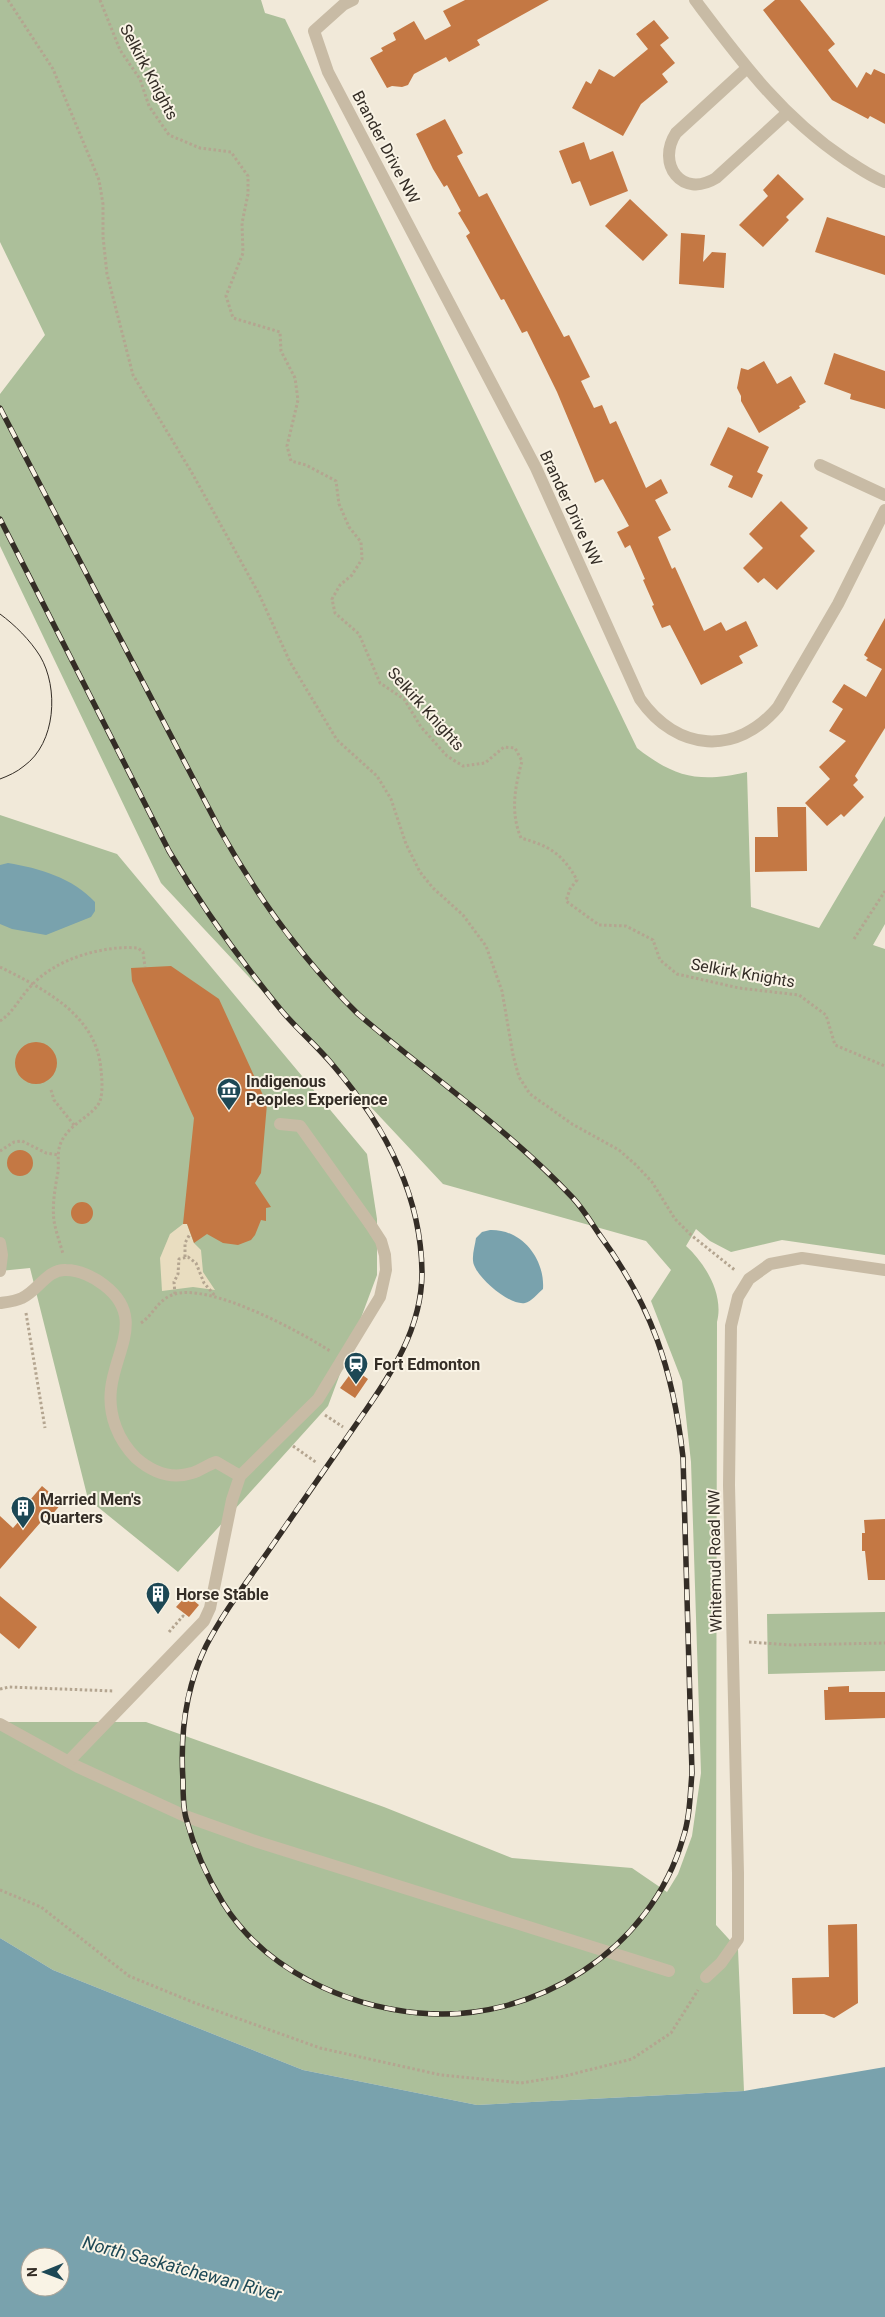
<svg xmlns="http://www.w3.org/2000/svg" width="885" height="2317" viewBox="0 0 885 2317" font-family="Roboto,sans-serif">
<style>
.green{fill:#acbf9a}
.plaza{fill:#e9ddc0}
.water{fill:#79a2ad;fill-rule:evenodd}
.building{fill:#c47844}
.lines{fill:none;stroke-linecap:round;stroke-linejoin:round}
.path{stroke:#b4a590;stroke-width:3;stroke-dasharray:2.5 2.5;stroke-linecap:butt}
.service{stroke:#c8bba5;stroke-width:12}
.minor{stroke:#c8bba5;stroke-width:12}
.tram{stroke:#342d26;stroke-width:1}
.rail-casing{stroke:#342d26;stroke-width:5.5}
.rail{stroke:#f9f3e5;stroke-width:4;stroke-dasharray:11;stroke-linecap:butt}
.labels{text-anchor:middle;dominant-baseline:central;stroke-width:4;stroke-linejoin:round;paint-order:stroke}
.street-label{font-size:16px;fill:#342d26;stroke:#f9f3e5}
.poi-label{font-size:16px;font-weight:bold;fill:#342d26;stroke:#f9f3e5;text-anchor:start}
.water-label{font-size:18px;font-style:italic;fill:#1d4855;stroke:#f9f3e5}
</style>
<rect width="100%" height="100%" fill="#f1e9d9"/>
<path class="green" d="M0,0H261L265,13L285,19L637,748C675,778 700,783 747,772L751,907L819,928L885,816V924L873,945L885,949V1255L782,1240L731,1252L710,1241L696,1229L686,1246C706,1264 724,1295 717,1322L716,1925L738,1949L744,2091L477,2105L303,2070L53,1970L0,1938V1722H146L384,1807L512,1858L632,1868L667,1892L678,1874L692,1836L701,1773L691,1462L682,1381L651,1301L671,1270L646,1241L443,1184L161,883L0,546V394L45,335L0,242Z
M0,815L117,854L367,1154L377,1219V1275L328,1406L178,1572L88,1499L30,1268L0,1271Z
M885,1612V1671L768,1674L767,1614Z"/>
<path class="plaza" d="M183,1224H187L194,1243L201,1250L203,1272L215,1290L193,1287L162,1291L160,1258L170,1234Z"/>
<path class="water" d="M8,863C39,868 73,878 95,902V911L91,917L46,935L12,929L0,924V865Z
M490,1230C522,1229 545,1259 543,1289C538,1293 531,1302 525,1303C510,1306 479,1279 474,1265C471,1257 475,1246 476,1238L482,1232Z
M0,1938L53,1970L303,2070L477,2105L744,2091L885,2067V2317H0ZM30,2257H60V2287H30Z"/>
<path class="building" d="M465,0H549L477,40L480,45L449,62L446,57L414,74L408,85L402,87L392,86L387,88L370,58L383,51L381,48L396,40L393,33L414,21L425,40L451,26L443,11Z
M775,0H800L835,44L828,50L857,88L866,72L871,75L874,69L885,74V124L870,116L868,119L832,100L763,10Z
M654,20L669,38L660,45L675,63L662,74L668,82L641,104L623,136L572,108L586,81L591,84L599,69L614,77L648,49L636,34Z
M445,119L463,153L457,156L479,197L487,193L564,337L569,335L590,377L581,381L594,408L602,405L610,424L616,421L646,488L661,479L668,493L655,500L671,530L658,537L672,569L675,567L704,631L721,622L726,631L746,621L758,646L739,656L743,663L701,685L670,625L662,628L652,606L654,605L643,580L645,579L630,545L625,548L617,532L629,526L603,479L595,483L557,392L527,331L522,333L504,299L501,300L466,236L470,233L458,213L461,211L447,185L444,187L433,169L416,134Z
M584,142L590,160L613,151L628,191L590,206L580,181L572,184L559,151Z
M778,174L804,199L786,217L789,220L763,247L739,225L768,196L763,190Z
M630,199L668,235L643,261L605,226Z
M827,217L885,236V275L815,252Z
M681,233L705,235L703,262L712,252L726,253L724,288L679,284Z
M834,353L885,371V409L850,399L851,394L824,384Z
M764,361L777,384L791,376L806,402L799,406L800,408L759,433L741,401V396L737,388L741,368L748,370Z
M728,427L769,447L757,472L763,475L752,498L728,487L733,476L710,465Z
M781,501L808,528L800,536L815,551L777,590L764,578L758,583L743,568L763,548L749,534Z
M885,618V728L855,776L858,780L853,785L864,797L844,817L841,814L827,826L805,803L830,779L819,767L846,741L829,731L843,709L832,702L844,684L866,697L882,669L866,660L868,658L864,655Z
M777,807H806L807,871L755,872V837H778Z
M171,966L219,999L267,1104L261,1173L255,1183L271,1207L266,1208V1221L261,1220L255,1235L251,1240L238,1245L223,1243L207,1234L194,1243L187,1224H183L194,1118L132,981L131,968Z
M15 1063a21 21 0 1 1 42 0a21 21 0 1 1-42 0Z
M7 1163a13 13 0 1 1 26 0a13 13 0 1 1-26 0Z
M71 1213a11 11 0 1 1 22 0a11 11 0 1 1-22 0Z
M354,1369L368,1379L355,1398L340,1388Z
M42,1486L62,1503L50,1517L47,1515L0,1569V1516L13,1528L34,1504L30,1500Z
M885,1519V1580H868L865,1551H862V1533H865L864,1520Z
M187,1595L199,1605L189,1617L176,1607Z
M0,1596L37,1627L19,1649L0,1633Z
M849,1686V1692H885V1718L825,1720L824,1690H828V1687Z
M857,1924L858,2003L834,2018L824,2014H793L792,1978L829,1977L828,1925Z"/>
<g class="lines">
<path class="path" d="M8,0L53,69L99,180L103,204V237L107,274L133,375L192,473L259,594L290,662L337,740L377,776L391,799L406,844L420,872L433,888L463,915L486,946L502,991L513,1055L519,1077L530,1094L572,1124L619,1150L636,1165L652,1182L675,1219L691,1235L736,1271
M100,0L120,50L140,79L149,106L169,135L200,148L231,152L248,176V194L242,223L243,253L226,296L233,318L280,332L281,351L295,378L298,400L287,446L291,461L306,465L336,481L339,504L349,527L361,542L362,559L352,575L340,585L332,599L335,613L359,634L380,683L404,699L421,727L447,756L463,766L485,763L504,747L515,748L522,761C515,787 510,812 521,838C549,846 562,853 577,880L570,889L566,901L599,925L626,926L653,940L660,960L677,974L739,988L799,995L826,1015L835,1045L885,1066
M854,939L885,891
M0,967C44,989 97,1015 101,1070C102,1079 103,1092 100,1101C94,1116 67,1124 60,1145C57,1154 59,1163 58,1172C55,1188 52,1205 54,1221C56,1232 60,1243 63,1254
M0,1021C13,1013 20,997 31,986C55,959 103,945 138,948L143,952L145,967
M51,1090L54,1100L74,1125
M0,1151L14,1142L22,1141L46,1153L59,1155
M185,1257V1243L190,1234
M175,1294L174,1282L178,1274L179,1259L188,1257L196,1263L204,1283L216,1297
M26,1313L45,1428
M141,1323C153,1315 157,1301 172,1295C207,1281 299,1331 330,1351
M325,1415L343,1427
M293,1446L317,1463
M169,1632L183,1616L185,1618
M749,1642L791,1645L885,1643
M0,1689L9,1687L114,1691
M0,1890L41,1907L129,1976L195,2003L320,2048L441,2075L521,2083L565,2076L632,2059L671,2033L698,1990"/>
<path class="service" d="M280,1124L300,1126L370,1224
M0,1724L78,1767L185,1816L258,1842L669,1971"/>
<path class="minor" d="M353,0L343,5L314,31L328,72L536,468L640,699C677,752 737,756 778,707L838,604L885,510
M695,0C741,61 781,116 845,159C857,167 871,177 885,182
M747,68L676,133C656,164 682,199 716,178L787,113
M820,465L885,495
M0,1243L2,1255L0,1271
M0,1303C7,1302 16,1301 22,1298C38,1291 47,1269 66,1270C79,1270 94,1277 104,1285C146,1317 115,1351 111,1389C108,1415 118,1440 136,1458C152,1472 170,1480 192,1473C200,1471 207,1465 216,1462L240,1476
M69,1761L204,1621L210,1608L232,1500L240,1476L318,1399L380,1297L386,1270L385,1255L381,1241L370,1224
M706,1977L721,1963L738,1939V1873L729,1485L731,1326L738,1297L749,1279L770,1264L802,1258L885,1270"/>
<path class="tram" d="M0,614C15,625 30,640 40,656C59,688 56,743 24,766C17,772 8,776 0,779"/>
<defs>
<path id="rail" d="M0,408L220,830C258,898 302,959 358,1014C429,1075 508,1129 573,1198C583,1209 591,1222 599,1234C652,1306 673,1370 683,1457L692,1773C690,1795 690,1817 683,1838C651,1950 534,2024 419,2013C344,2006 264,1969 223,1903C207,1877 194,1848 186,1818C183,1807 183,1793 183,1781C180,1734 185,1689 206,1646C223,1613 246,1583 267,1553C297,1509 327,1466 357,1423C389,1377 422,1331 422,1272C421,1192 383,1123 332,1064C316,1045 297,1029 281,1010C240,960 202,907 169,851L0,519"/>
</defs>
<use href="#rail" class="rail-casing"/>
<use href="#rail" class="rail"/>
</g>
<defs>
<symbol id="museum-pin" viewBox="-11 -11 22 30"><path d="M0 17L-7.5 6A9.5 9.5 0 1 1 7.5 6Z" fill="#1d4855" stroke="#f9f3e5"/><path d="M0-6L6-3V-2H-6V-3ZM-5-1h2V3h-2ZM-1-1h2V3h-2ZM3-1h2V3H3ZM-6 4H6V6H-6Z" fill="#fff"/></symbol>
<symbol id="station-pin" viewBox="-11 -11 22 30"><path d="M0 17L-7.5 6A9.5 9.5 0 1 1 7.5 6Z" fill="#1d4855" stroke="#f9f3e5"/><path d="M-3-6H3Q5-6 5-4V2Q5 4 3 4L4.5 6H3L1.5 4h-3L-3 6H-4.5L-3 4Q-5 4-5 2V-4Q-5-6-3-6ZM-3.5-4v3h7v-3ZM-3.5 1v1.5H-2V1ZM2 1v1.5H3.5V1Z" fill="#fff"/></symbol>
<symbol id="building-pin" viewBox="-11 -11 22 30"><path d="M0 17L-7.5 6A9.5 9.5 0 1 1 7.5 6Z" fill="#1d4855" stroke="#f9f3e5"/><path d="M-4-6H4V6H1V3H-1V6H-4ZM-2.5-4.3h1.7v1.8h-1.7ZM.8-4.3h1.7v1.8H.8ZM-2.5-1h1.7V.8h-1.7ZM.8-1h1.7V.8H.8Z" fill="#fff"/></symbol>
</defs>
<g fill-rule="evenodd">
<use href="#museum-pin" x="215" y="1076" width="28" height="38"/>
<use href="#station-pin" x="342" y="1350" width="28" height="38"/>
<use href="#building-pin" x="9" y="1494" width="28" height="38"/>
<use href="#building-pin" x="144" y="1580" width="28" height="38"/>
</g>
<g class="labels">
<g class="street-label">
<text transform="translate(149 72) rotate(62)">Selkirk Knights</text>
<text transform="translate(386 147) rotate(62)">Brander Drive NW</text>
<text transform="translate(571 508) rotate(65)">Brander Drive NW</text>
<text transform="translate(426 709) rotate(48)">Selkirk Knights</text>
<text transform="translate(743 973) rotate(10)">Selkirk Knights</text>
<text transform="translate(715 1561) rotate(-91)">Whitemud Road NW</text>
</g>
<g class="poi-label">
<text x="246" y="1081">Indigenous<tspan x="246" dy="18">Peoples Experience</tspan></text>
<text x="374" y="1364">Fort Edmonton</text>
<text x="40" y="1499">Married Men's<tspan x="40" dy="18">Quarters</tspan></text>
<text x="176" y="1594">Horse Stable</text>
</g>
<g class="water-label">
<text transform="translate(182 2268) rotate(15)">North Saskatchewan River</text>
</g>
</g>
<g transform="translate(45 2272) rotate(269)"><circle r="24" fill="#f9f3e5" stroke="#aaa499"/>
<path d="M0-4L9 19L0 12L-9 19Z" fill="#1d4855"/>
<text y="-8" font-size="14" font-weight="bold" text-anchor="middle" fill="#342d26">N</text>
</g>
</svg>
